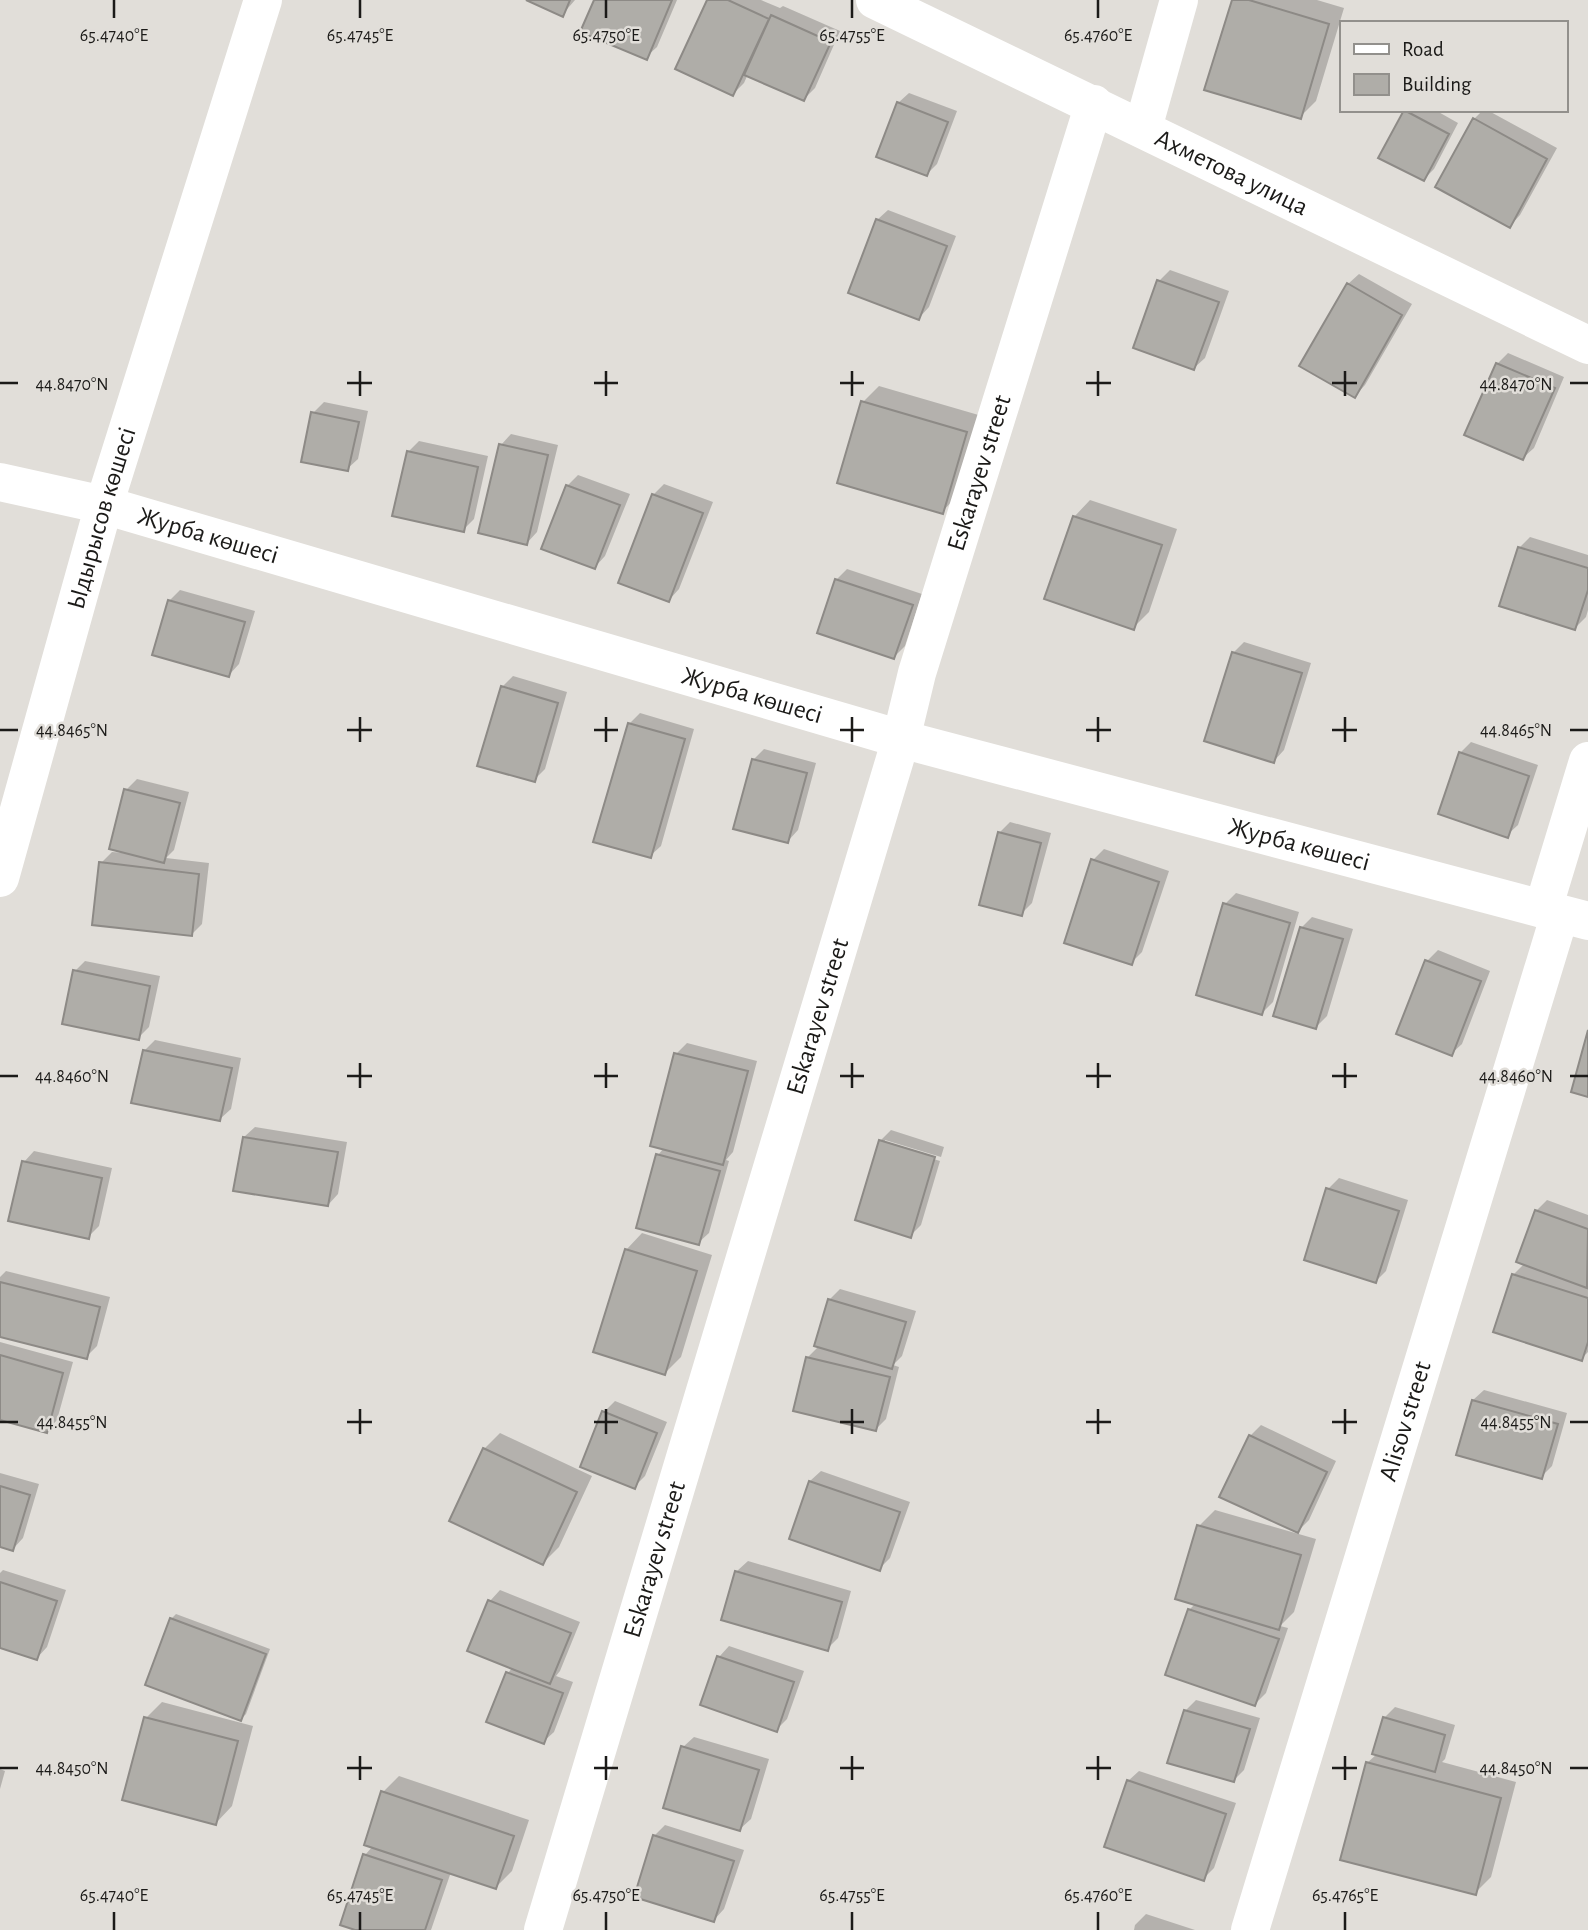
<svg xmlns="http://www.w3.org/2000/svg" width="1588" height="1930" viewBox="0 0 1588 1930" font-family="'Alegreya Sans',sans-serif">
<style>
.shadow{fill:#0003}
.building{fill:#afada8;stroke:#8d8a86;stroke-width:2}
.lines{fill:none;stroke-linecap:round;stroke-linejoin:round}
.minor{stroke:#fff;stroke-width:38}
.ticks{fill:none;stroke:#1b1a18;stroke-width:2.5}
.labels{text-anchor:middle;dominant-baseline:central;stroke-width:5;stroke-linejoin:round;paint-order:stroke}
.street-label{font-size:26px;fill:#1b1a18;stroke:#e1ded9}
.ticks-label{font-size:18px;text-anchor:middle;fill:#1b1a18;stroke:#e1ded9;stroke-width:5;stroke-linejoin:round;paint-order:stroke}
</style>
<rect width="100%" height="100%" fill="#e1ded9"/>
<path class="shadow" d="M530,0H575L562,15Z
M596,0H677L657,47L646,57Z
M709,0H761L780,8L783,6L840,31L815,88L804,99L748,74L744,83L733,94Z
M1234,0H1317L1344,8L1316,101L1300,117Z
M909,93L957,111L937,164L927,174L898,103Z
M1406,110H1435L1458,123L1434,169L1424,179L1380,157Z
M1483,110H1487L1557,148L1520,215L1510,226L1474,119Z
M888,210L956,236L929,307L919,318L877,220Z
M1170,270L1229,291L1205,358L1194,368L1135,347L1159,281Z
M1359,274L1412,304L1365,385L1355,396L1348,284Z
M1508,353L1564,377L1534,448L1523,458L1497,364Z
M879,386L982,416L958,495L942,512L863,402Z
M324,402L368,411L358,459L347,469L313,413Z
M511,434L558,445L537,532L527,543L501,445Z
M419,441L488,456L474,519L463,530L409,451Z
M578,475L630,494L605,556L595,567L544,548L568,485Z
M664,484L713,502L679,589L669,600L621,582L654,494Z
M1090,500L1177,529L1149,612L1133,628L1074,517Z
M1530,537L1588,555V610L1586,617L1575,628L1519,548Z
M847,569L922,594L905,646L894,657L836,580Z
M180,590L255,611L239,664L229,675L169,601Z
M1244,642L1311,663L1284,750L1274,761L1233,653Z
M513,676L567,692L545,769L534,780L502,687Z
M640,713L694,729L661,846L650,856L629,724Z
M1471,742L1538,765L1518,825L1507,835L1460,753Z
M764,749L816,763L798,830L788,841L753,760Z
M137,779L189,792L174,850L166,858L209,863L202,924L191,935L101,863L112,852L125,853L126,790Z
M1010,822L1051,833L1032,903L1021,914L999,833Z
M1104,849L1169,871L1142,952L1131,963L1093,860Z
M1236,893L1299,912L1273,1002L1262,1013L1198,993L1225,904Z
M1312,917L1353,929L1327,1016L1316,1027L1301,928Z
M1438,950L1490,971L1462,1044L1451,1054L1427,961Z
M85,961L160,976L149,1027L138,1038L75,971Z
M155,1040L241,1058L231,1109L220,1119L144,1051Z
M687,1043L757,1061L733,1152L726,1160L729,1161L709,1233L698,1243L658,1155L664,1148L676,1054Z
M255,1127L347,1142L338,1194L328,1205L244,1137Z
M891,1130L944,1147L941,1157L885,1140V1144L940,1161L921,1225L910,1236L880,1141Z
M34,1151L112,1168L99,1226L88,1237L24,1162Z
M1339,1178L1408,1200L1386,1271L1376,1281L1328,1189Z
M1547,1200L1588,1215V1352L1581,1359L1514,1274L1524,1264L1536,1211Z
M642,1233L712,1255L681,1357L665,1373L626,1250Z
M6,1271L110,1297L97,1346L86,1357L0,1335V1277Z
M840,1289L916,1311L902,1356L893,1365L899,1367L886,1419L876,1429L807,1358L819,1346L829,1300Z
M0,1342L73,1362L57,1420L47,1431L0,1418Z
M1484,1390L1567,1413L1552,1466L1541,1477L1473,1400Z
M615,1401L667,1422L645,1476L634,1487L582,1466L604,1412Z
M1261,1425L1336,1461L1309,1520L1298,1531L1250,1436Z
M500,1433L592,1476L559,1547L543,1563L484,1449Z
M821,1471L910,1502L890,1558L880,1568L810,1481Z
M0,1473L39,1484L23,1538L13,1549L0,1545Z
M1215,1510L1316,1539L1294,1612L1280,1626L1288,1628L1266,1693L1255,1704L1189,1610L1196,1603L1199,1526Z
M748,1561L851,1591L838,1638L827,1649L723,1618L737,1571Z
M3,1570L66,1590L47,1647L37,1658L0,1646V1573Z
M500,1590L580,1622L560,1671L556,1676L573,1682L554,1732L543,1742L489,1721L508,1673L513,1667L469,1650L490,1601Z
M176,1614L270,1649L246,1714L241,1719L171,1619Z
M729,1646L804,1671L787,1719L776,1730L719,1657Z
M1196,1700L1260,1718L1244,1770L1234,1780L1185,1711Z
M162,1702L253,1726L232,1806L216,1823L146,1718Z
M1395,1707L1455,1725L1445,1759L1442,1762L1516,1782L1491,1877L1475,1893L1367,1763L1377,1754L1385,1717Z
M694,1737L769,1759L751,1819L740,1829L683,1747Z
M0,1769L5,1771L0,1789Z
M1139,1771L1236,1803L1214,1868L1203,1879L1128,1781Z
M399,1776L529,1820L512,1871L496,1887L451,1872L431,1930H360L342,1924L365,1855L373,1846L383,1792Z
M665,1825L744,1850L724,1909L714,1920L654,1836Z
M1146,1914L1195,1930H1134L1135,1925Z"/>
<path class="building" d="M526,0H570L563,17Z
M594,0H672L647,60L580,32Z
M707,0H728L769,19L733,96L675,69Z
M1232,0H1249L1329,24L1301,119L1204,90Z
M771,15L831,42L804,101L744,75Z
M897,102L948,122L927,176L876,157Z
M1404,110L1449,134L1424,181L1378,158Z
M1473,118L1547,159L1510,228L1435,187Z
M876,219L947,246L919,320L848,293Z
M1157,280L1219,302L1194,370L1133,348Z
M1347,283L1402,315L1355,398L1299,366Z
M1496,363L1555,388L1523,460L1464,435Z
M861,401L967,432L943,514L837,483Z
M311,412L359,422L348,471L301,462Z
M499,444L548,455L527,545L478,533Z
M407,451L478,467L464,532L392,516Z
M566,485L620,505L595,569L541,549Z
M652,494L703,513L669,602L618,583Z
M1073,516L1162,545L1134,630L1044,599Z
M1518,547L1588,568V590L1575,630L1499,606Z
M835,579L913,605L894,659L817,633Z
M168,600L245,622L229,677L152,655Z
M1232,652L1302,673L1274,763L1204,741Z
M501,686L558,703L535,782L477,766Z
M628,723L685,739L651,858L593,842Z
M1459,752L1529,776L1508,838L1438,814Z
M752,759L807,773L788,843L733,829Z
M124,789L180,803L164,863L109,849Z
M998,832L1041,843L1022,916L979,905Z
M1091,859L1159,882L1132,965L1064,943Z
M99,862L199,874L192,936L92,925Z
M1223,903L1290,923L1262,1015L1196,995Z
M1300,927L1343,939L1316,1029L1273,1016Z
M1425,960L1481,981L1452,1056L1396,1034Z
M73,970L150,986L139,1040L62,1024Z
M1588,1030V1097L1571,1092Z
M143,1050L232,1068L220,1121L131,1103Z
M674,1053L748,1071L723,1165L650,1146Z
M243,1137L338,1152L328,1206L233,1191Z
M879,1140L935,1157L911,1238L855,1220Z
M656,1154L720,1171L699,1245L636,1228Z
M22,1161L102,1178L89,1239L8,1221Z
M1326,1188L1399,1211L1376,1283L1304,1260Z
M1535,1210L1588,1229L1587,1288L1516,1262Z
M625,1249L697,1271L665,1375L593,1352Z
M1512,1274L1588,1298V1342L1582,1361L1493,1332Z
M0,1282L100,1307L87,1359L0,1337Z
M828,1299L906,1322L892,1369L814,1346Z
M0,1355L63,1373L47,1433L0,1420Z
M806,1357L890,1377L876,1431L793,1411Z
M1472,1400L1558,1424L1542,1479L1456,1455Z
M602,1411L657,1433L635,1489L580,1467Z
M1249,1435L1327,1472L1298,1533L1219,1497Z
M483,1448L577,1492L543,1565L449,1521Z
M809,1481L900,1512L880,1571L789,1539Z
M0,1486L30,1495L13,1551L0,1547Z
M1197,1525L1301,1555L1279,1630L1175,1599Z
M735,1571L842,1602L828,1651L721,1620Z
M0,1582L57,1601L37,1660L0,1648Z
M488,1600L571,1633L550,1684L467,1651Z
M1188,1609L1279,1639L1255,1706L1165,1675Z
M170,1618L266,1654L241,1721L145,1685Z
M717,1656L794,1682L777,1732L700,1705Z
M506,1672L563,1693L544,1744L486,1722Z
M1184,1710L1250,1729L1234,1782L1167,1763Z
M144,1717L238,1741L216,1825L122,1800Z
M1383,1717L1445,1735L1435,1772L1372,1754Z
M681,1746L759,1770L740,1831L663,1808Z
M1366,1762L1501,1798L1476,1895L1340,1860Z
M1127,1780L1226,1814L1204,1881L1104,1847Z
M381,1791L514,1836L496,1889L364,1845Z
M653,1835L734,1861L714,1922L634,1897Z
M363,1854L442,1880L425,1930H355L340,1925Z"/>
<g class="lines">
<g class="minor">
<path id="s1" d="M875,0L1588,345"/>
<path d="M1143,128L1179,0"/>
<path id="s2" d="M0,482L104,505L901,739L1588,921"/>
<path id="s3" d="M0,878L104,505L263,0"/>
<path d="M1543,909L1588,761"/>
<path id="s4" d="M543,1930L901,739L917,673L1094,104"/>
<path id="s5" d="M1250,1930L1560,914"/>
</g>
</g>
<path class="ticks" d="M114,0V18M360,0V18M606,0V18M852,0V18M1098,0V18M360,371V396M606,371V396M852,371V396M1098,371V396M1345,371V396M0,383H18M347,383H372M594,383H618M840,383H864M1086,383H1111M1332,383H1357M1570,383H1588M360,717V742M606,717V742M852,717V742M1098,717V742M1345,717V742M0,730H18M347,730H372M594,730H618M840,730H864M1086,730H1111M1332,730H1357M1570,730H1588M360,1063V1088M606,1063V1088M852,1063V1088M1098,1063V1088M1345,1063V1088M0,1076H18M347,1076H372M594,1076H618M840,1076H864M1086,1076H1111M1332,1076H1357M1570,1076H1588M360,1409V1434M606,1409V1434M852,1409V1434M1098,1409V1434M1345,1409V1434M0,1422H18M347,1422H372M594,1422H618M840,1422H864M1086,1422H1111M1332,1422H1357M1570,1422H1588M360,1756V1780M606,1756V1780M852,1756V1780M1098,1756V1780M1345,1756V1780M0,1768H18M347,1768H372M594,1768H618M840,1768H864M1086,1768H1111M1332,1768H1357M1570,1768H1588M114,1912V1930M360,1912V1930M606,1912V1930M852,1912V1930M1098,1912V1930M1345,1912V1930"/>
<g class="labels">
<g class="street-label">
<text stroke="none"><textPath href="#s1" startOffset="396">Ахметова улица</textPath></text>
<text stroke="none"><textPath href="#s4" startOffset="1521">Eskarayev street</textPath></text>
<text stroke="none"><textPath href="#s3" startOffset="374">Ыдырысов көшесі</textPath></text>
<text stroke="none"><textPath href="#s2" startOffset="215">Журба көшесі</textPath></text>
<text stroke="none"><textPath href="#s2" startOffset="782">Журба көшесі</textPath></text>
<text stroke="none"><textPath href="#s2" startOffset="1349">Журба көшесі</textPath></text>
<text stroke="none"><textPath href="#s4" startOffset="954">Eskarayev street</textPath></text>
<text stroke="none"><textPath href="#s5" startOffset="532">Alisov street</textPath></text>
<text stroke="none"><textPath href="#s4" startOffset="387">Eskarayev street</textPath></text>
</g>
</g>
<g class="ticks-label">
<text x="114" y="41">65.4740°E</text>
<text x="360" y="41">65.4745°E</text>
<text x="606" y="41">65.4750°E</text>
<text x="852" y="41">65.4755°E</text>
<text x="1098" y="41">65.4760°E</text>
<text x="72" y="390">44.8470°N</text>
<text x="1516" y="390">44.8470°N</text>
<text x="72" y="736">44.8465°N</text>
<text x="1516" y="736">44.8465°N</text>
<text x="72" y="1082">44.8460°N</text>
<text x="1516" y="1082">44.8460°N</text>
<text x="72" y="1428">44.8455°N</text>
<text x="1516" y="1428">44.8455°N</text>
<text x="72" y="1774">44.8450°N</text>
<text x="1516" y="1774">44.8450°N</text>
<text x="114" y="1901">65.4740°E</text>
<text x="360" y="1901">65.4745°E</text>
<text x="606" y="1901">65.4750°E</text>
<text x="852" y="1901">65.4755°E</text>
<text x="1098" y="1901">65.4760°E</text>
<text x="1345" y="1901">65.4765°E</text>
</g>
<rect x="1340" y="21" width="228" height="91" fill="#e1ded9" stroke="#92908c" stroke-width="2"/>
<rect x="1354" y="44" width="35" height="10" fill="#ffffff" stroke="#92908c" stroke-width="2"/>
<text x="1402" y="56" font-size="21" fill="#1b1a18">Road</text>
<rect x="1354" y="74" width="35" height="21" fill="#afada8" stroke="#92908c" stroke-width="2"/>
<text x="1402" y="91" font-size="21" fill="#1b1a18">Building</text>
</svg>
